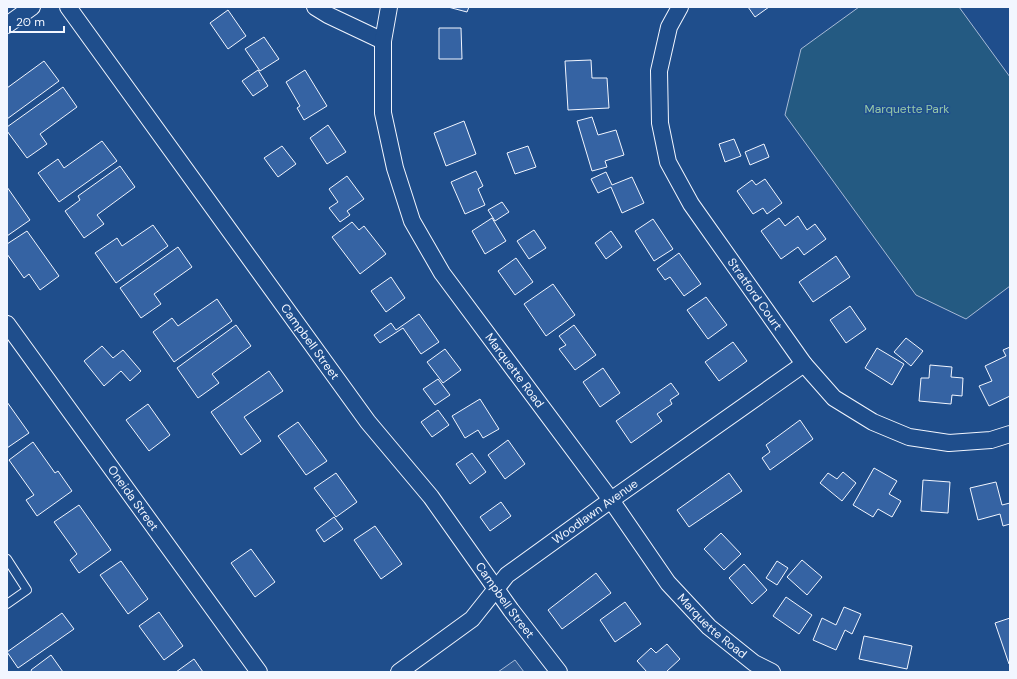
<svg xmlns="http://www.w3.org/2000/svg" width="1017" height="679" viewBox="0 0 1017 679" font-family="'DM Sans',sans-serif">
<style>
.green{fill:#245a82;stroke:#a8bbd7}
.parking{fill:#305b95;stroke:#a8bbd7}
.building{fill:#3563a3;stroke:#f2f6ff}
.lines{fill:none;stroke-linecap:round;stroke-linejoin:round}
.lane-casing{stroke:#f2f6ff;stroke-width:10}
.street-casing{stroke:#f2f6ff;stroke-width:18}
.lane{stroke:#1f4e8c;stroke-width:8}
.street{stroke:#1f4e8c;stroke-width:16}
.labels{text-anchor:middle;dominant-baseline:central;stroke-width:3;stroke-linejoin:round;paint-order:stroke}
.park-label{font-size:12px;fill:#97c8a6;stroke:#1f4e8c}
.street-label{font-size:12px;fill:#f2f6ff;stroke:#1f4e8c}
</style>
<rect width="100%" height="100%" fill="#1f4e8c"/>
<path class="green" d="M859,7H959L1010,77V286L966,319L916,295L785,115L801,49Z"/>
<path class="parking" d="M515,660L524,672H498Z"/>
<path class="building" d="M448,7H469L467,12Z
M748,7H769L755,17Z
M228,10L246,36L228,49L210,23Z
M439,28H461L462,59H439Z
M264,37L279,59L260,71L245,49Z
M591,60L592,78H607L609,108L568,110L565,61Z
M44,61L59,81L7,119V88Z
M258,70L268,86L253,96L242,81Z
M305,70L327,106L304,120L297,108L300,106L286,82Z
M63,87L77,107L40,134L47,144L27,158L7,131V127Z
M592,117L598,135L616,130L624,155L605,161L607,167L592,171L577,121Z
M464,121L476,154L446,166L434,133Z
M328,125L346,152L327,164L310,138Z
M734,139L741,156L725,162L719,144Z
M102,141L117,161L59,202L38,173L58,159L64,168Z
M764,144L769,157L750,165L745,152Z
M282,146L296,164L278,177L264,158Z
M528,146L536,167L515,174L507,153Z
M120,166L135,187L97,215L104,224L84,238L65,211L80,200L78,196Z
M476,171L483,186L478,189L485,205L465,214L451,182Z
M606,172L612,185L632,177L644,203L622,213L611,187L598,193L591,179Z
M347,176L364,199L347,211L350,215L340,222L329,208L338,202L329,189Z
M765,179L782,203L767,214L763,208L753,214L737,191L752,180L756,185Z
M7,187L30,220L7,236Z
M502,202L509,212L495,221L488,210Z
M798,216L807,230L815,224L826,239L804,255L798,247L781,259L761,231L779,218L785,226Z
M492,218L506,241L485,254L472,231Z
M653,219L673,249L654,261L635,231Z
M352,222L359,230L364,226L386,254L360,274L332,237Z
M153,225L168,246L116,283L95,253L117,238L122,246Z
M534,230L546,248L529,259L517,241Z
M27,231L59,276L40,290L29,274L24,278L7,254V244Z
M611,231L622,247L606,259L595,243Z
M178,247L192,267L154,294L161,304L141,318L120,288Z
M679,253L701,284L684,296L670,277L665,280L657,269Z
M836,256L850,277L813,302L799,282Z
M516,258L533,282L515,295L498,271Z
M391,277L405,298L386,312L371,291Z
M553,284L575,315L546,336L524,304Z
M706,297L727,325L708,339L687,310Z
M217,299L232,321L174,362L153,332L172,318L178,326Z
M850,306L866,329L846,343L830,320Z
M419,314L439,342L421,354L403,328L380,343L374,335L391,323L396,330Z
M236,325L251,346L212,374L219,383L198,398L177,368Z
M574,325L596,355L575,370L559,349L566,345L559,336Z
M906,338L923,351L911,366L894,352Z
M733,342L747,361L719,381L705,362Z
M102,346L113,358L123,350L141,371L130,381L121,371L104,386L84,361Z
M1010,347V396L989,406L979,386L992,381L985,366L1006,356L1003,350Z
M877,348L904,364L892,385L865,368Z
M445,349L461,370L443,383L427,362Z
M930,365L952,367L951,377L963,378L962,396L952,395L951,404L919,401L921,378H929Z
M603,368L620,393L600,407L583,382Z
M269,371L283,391L244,417L261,441L241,455L211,412Z
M438,379L450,395L435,405L423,389Z
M671,383L679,394L670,400L672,404L657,414L662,421L631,443L616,421Z
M480,399L499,429L483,438L478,430L465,438L452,416Z
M7,402L29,433L7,448Z
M148,404L170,435L149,451L126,420Z
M438,410L449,425L432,437L421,422Z
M800,420L813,439L770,470L762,458L770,452L766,445Z
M298,422L327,461L306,475L278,436Z
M508,440L525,464L505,479L488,455Z
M33,442L55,473L58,471L72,491L37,516L26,500L34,495L9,460Z
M472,453L486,472L470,484L456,464Z
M874,468L897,481L889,494L901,501L892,517L878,509L873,517L853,505Z
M843,472L856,483L842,501L820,483L828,473L837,479Z
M336,473L357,502L336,517L314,488Z
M729,473L742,491L689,527L677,510Z
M923,480L950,482L948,513L921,511Z
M996,482L1002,505L1010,503V524L1003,526L1000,514L978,520L970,488Z
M501,502L511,516L490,531L480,517Z
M79,505L111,550L79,573L70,560L77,554L54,522Z
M334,517L343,529L324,542L316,530Z
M375,526L402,564L381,579L354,540Z
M721,533L741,554L724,570L704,549Z
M251,549L275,582L255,597L231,563Z
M802,560L822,577L807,595L787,577Z
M121,561L148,599L128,614L100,575Z
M777,561L788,568L777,585L766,578Z
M744,564L767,590L752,604L729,578Z
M596,573L611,593L562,629L548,610Z
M786,597L812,615L799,634L773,616Z
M625,602L641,624L615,642L600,620Z
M844,607L861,614L852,634L845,630L836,650L813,640L822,618L836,625Z
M159,612L183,646L164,660L139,626Z
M62,613L74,629L18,668L7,652Z
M1010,618V664H1009L995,623Z
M864,636L912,646L907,669L859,659Z
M667,644L680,659L666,672H647L637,661L651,648L656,653Z
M51,655L63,672H32L31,670Z
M194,659L203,672H176Z"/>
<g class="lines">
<defs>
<path id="lane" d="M7,559L27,590L7,604"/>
<g id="street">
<path id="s1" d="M68,7L368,422L431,497L511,610L559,672"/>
<path d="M315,7L328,15L383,41"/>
<path id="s2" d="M389,7L383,41V113L395,168L412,221L442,273L611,500L668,583L709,627L754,663L772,672"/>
<path id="s3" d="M680,7L669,27L659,71L660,123L668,162L691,204L804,364L834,398L873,422L909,437L949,443L991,440L1010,434"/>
<path d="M7,25L32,7"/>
<path id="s4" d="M7,324L259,672"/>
<path id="s5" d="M399,672L472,619L507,575L611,500L804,364"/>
</g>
</defs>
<use href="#lane" class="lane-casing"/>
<use href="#street" class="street-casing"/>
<use href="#lane" class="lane"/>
<use href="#street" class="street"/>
</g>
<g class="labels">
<g class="park-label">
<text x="907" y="109">Marquette Park</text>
</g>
<g class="street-label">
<text stroke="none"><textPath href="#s3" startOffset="318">Stratford Court</textPath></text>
<text stroke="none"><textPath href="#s1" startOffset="413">Campbell Street</textPath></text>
<text stroke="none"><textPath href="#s2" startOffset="400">Marquette Road</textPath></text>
<text stroke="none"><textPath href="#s4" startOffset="215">Oneida Street</textPath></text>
<text stroke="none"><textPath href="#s5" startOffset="255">Woodlawn Avenue</textPath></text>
<text stroke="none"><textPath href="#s1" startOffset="737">Campbell Street</textPath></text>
<text stroke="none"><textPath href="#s2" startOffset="724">Marquette Road</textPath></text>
</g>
</g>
<rect width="1017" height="679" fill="none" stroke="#f2f6ff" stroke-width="16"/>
<path d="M10 26v6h54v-6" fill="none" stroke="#f2f6ff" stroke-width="2"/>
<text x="16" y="26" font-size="12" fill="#f2f6ff" stroke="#1f4e8c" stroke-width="3" paint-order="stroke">20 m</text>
</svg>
